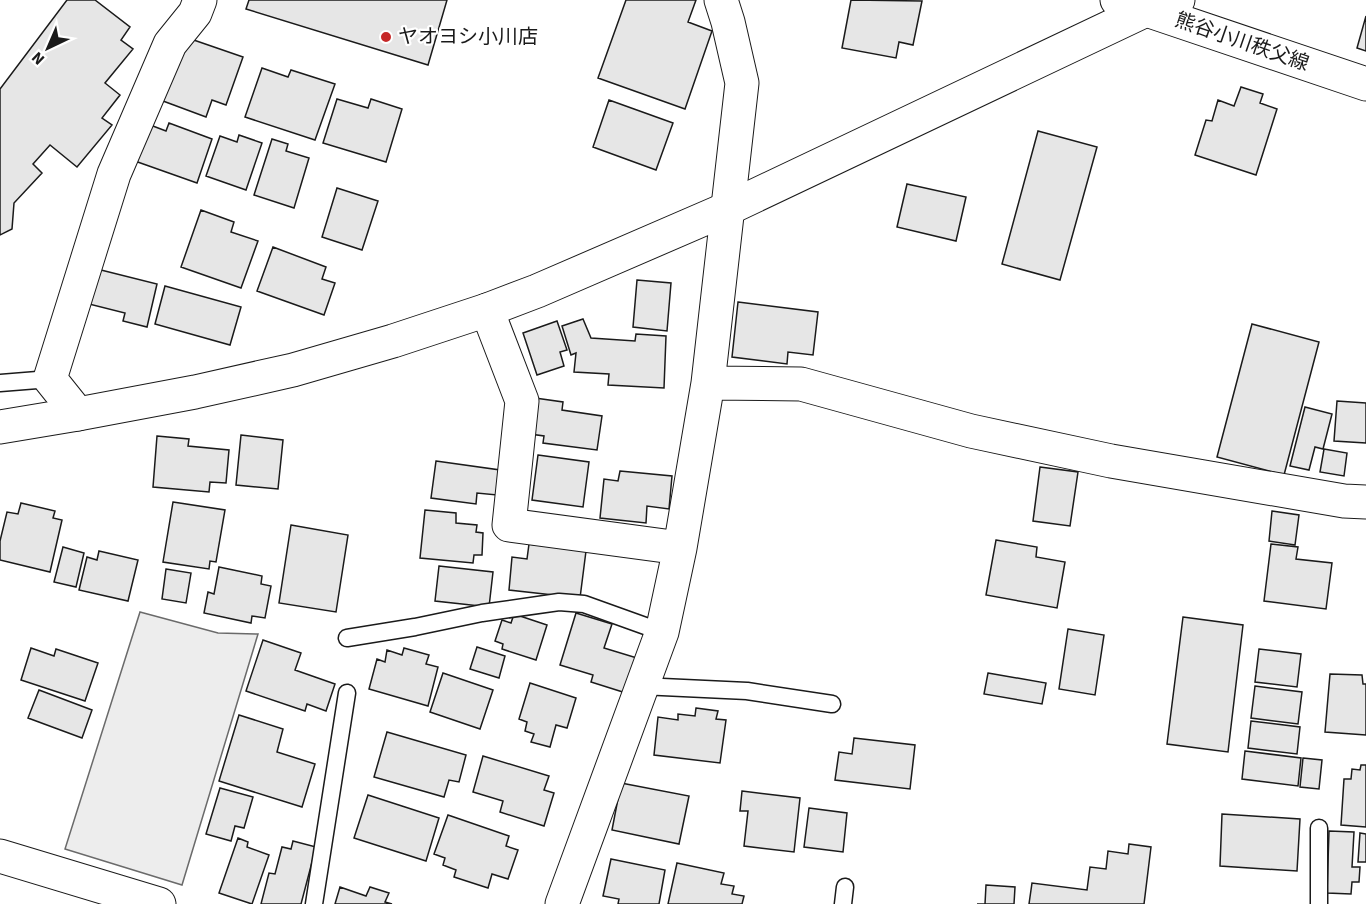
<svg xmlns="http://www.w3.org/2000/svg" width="1366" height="904" viewBox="0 0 1366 904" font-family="'Source Sans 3','Noto Sans JP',sans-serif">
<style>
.built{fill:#ededed;stroke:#6a6a6a;stroke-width:1.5}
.building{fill:#e6e6e6;stroke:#1a1a1a;stroke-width:1.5}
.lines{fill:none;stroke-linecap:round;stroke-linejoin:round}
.service-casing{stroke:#1a1a1a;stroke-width:19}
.minor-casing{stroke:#1a1a1a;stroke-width:35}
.tertiary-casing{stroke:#1a1a1a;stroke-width:35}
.primary-casing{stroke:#1a1a1a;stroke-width:35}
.service{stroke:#fff;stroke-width:16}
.minor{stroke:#fff;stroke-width:33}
.tertiary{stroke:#fff;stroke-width:33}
.primary{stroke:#fff;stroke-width:33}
.poi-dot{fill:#c62828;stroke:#fff;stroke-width:2}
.labels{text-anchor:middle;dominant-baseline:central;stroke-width:4.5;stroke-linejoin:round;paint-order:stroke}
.poi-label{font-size:20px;fill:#1a1a1a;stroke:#fff;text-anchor:start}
.street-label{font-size:20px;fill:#1a1a1a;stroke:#fff}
</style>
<rect width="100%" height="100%" fill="#fff"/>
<path class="built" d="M140,612L218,633L258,634L182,885L65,849Z"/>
<path class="building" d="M67,0H95L130,27L121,40L133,49L105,83L120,95L102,118L112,125L77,167L50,145L33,164L42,173L14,203L12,229L0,235V89Z
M249,0H447L428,65L246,9Z
M626,0H696L688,22L712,31L685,109L598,78Z
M851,0L922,1L913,45L899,42L896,58L842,48Z
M1366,16V51L1357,48Z
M185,37L243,57L226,105L212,100L206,117L163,101Z
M262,68L288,77L291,70L335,84L315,140L245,117Z
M1241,87L1263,94L1260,103L1277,109L1256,175L1195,155L1206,120L1212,121L1218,100L1234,106Z
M337,99L368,108L371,99L402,109L386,162L323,143Z
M609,100L673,123L656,170L593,147Z
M145,123L166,131L169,123L212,139L197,183L132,160Z
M1038,131L1097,147L1060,280L1002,264Z
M239,135L262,143L246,190L206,176L220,136L237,142Z
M272,139L288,144L286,151L309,158L294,208L254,195Z
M907,184L966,197L956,241L897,227Z
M337,188L378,201L362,250L322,237Z
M201,210L234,222L231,232L258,241L241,288L181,267Z
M273,247L326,267L322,279L335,283L324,315L257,291Z
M93,268L157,284L147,327L123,321L125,313L85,303Z
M637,280L671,283L667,331L633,327Z
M165,286L241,307L230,345L155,324Z
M738,302L818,312L813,355L788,352L787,364L732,357Z
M583,319L591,338L635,341L636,334L666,336L664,388L608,385L609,374L574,372L576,353L571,355L562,326Z
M557,321L567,350L560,352L564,366L537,375L523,333Z
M1252,324L1319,342L1284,475L1217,457Z
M535,398L563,402L562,410L602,416L597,450L543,443L544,436L530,434Z
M1337,401L1366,403V443L1334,441Z
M1305,407L1332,414L1323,449L1315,447L1309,470L1290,466Z
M241,435L283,440L278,489L236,485Z
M157,436L189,439L188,446L229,450L226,483L210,482L209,492L153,487Z
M1324,449L1347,453L1344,476L1320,472Z
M538,455L589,462L583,507L532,500Z
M436,461L500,470L497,495L477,493L476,504L431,498Z
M1040,467L1078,472L1070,526L1033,521Z
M620,471L672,476L669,509L647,506L646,523L600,518L604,479L618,481Z
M173,502L225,510L216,562L210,561L209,569L163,562Z
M21,503L55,511L53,518L62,520L50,572L0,560V541L7,512L18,514Z
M425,510L456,513V523L477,525L476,532L483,533L482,555H474L473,563L420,558Z
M1272,511L1299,515L1295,545L1269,541Z
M291,525L348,535L336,612L279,603Z
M996,540L1037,547L1036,557L1065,562L1057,608L986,595Z
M529,544L586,551L580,598L509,590L512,557L527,559Z
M1271,544L1298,547L1296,559L1332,563L1326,609L1264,601Z
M63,547L84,553L76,587L54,582Z
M99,551L138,560L128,601L79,590L87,557L97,560Z
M439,566L493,572L489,607L435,601Z
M219,567L262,576L261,584L271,586L265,618L252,616L251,623L204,613L208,592L214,594Z
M166,569L191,573L186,603L162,599Z
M576,613L612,624L604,648L637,658L626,693L591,682L593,675L560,665Z
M514,614L547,625L536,660L502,649L503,644L495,641L502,620L511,623Z
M1183,617L1243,625L1228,752L1167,744Z
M1068,629L1104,635L1095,695L1059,689Z
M263,640L301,653L295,670L335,684L326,711L307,704L305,711L246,691Z
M477,647L505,656L499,678L470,669Z
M31,648L54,656L56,649L98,663L85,701L21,680Z
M404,648L429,655L426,664L438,667L428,706L369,689L377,659L385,662L387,650L402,655Z
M1259,649L1301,654L1297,687L1255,682Z
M443,673L493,690L480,729L430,712Z
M988,673L1046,683L1042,704L984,694Z
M1330,674L1362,675L1363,684H1366V735L1325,732Z
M530,683L576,698L567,728L556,725L550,747L531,742L534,734L525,731L527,722L519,719Z
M1255,686L1302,692L1298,724L1251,718Z
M39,690L92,710L82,738L28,718Z
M696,708L718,711L716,719L726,720L720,763L654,755L658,717L678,720V714L695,716Z
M239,715L283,729L277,752L315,764L302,807L219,781Z
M1251,721L1300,727L1297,754L1248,748Z
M387,732L466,755L459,782L449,780L444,797L374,777Z
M854,738L915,745L910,789L835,780L839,752L852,754Z
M1245,751L1301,758L1298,786L1242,779Z
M483,756L549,776L544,790L554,793L544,826L500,812L503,801L473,792Z
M1303,758L1322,760L1319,789L1300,787Z
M1361,765H1366V827L1341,825L1344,779H1351L1352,769L1360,770Z
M621,783L689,796L679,844L612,830Z
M220,788L253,797L244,828L235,826L231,841L206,834Z
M742,791L800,798L794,852L744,846L748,811H740Z
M368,795L439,818L426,861L354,838Z
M809,808L847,813L843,852L804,847Z
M1222,814L1300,819L1297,871L1220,866Z
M448,815L509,836L506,846L518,850L508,879L492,874L488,888L454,877L456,870L443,865L445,858L434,854Z
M1329,831L1354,832L1352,867H1360L1359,882H1352L1351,894L1327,893Z
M1360,833L1366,834V862H1358Z
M238,838L248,842L247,847L269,855L252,904L219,893Z
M293,841L316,847L301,904H261L269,873L275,874L282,847L291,849Z
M1129,844L1151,847L1144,904H1029L1032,883L1087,890L1090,867L1106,869L1108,851L1128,854Z
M611,859L665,870L659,904H618L619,899L603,896Z
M677,863L724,873L721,884L734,886L732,894L744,896L742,904H668Z
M986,885L1015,887L1014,904H977H985Z
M340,887L366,896L370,887L389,893L385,902L392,904H335Z"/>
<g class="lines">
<defs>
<path id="service" d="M0,383L50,379
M347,638L415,627L482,613L559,602L584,604L662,632
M641,686L747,691L832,704
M314,904L347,693
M843,904L845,887
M1319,904V828"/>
<path id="minor" d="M487,310L522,401L509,525L680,548
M708,383L801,384L971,431L1111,461L1344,501L1366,502
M78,414L50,379L114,174L170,44L195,13L200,0
M0,856L159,904
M562,904L662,632L680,548L708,383L742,83L728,22L721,0"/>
<path id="tertiary" d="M0,427L78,414L195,392L293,370L393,341L487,310L537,291L729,208L1146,10L1178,0"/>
<path id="primary" d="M1117,0L1366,84"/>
</defs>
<use href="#service" class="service-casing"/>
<use href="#minor" class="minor-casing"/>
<use href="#tertiary" class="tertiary-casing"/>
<use href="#primary" class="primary-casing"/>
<use href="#service" class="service"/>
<use href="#minor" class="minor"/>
<use href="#tertiary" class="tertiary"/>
<use href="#primary" class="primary"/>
</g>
<circle class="poi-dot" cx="386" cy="37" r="6"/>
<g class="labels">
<g class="poi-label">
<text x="398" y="37">ヤオヨシ小川店</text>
</g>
<g class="street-label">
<text transform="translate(1242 42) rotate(19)">熊谷小川秩父線</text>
</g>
</g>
<g transform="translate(48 48) rotate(224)" stroke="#ffffff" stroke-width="4.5" paint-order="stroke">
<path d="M0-4.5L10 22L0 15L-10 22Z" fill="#1a1a1a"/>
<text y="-9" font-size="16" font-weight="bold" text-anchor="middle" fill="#1a1a1a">N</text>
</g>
</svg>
